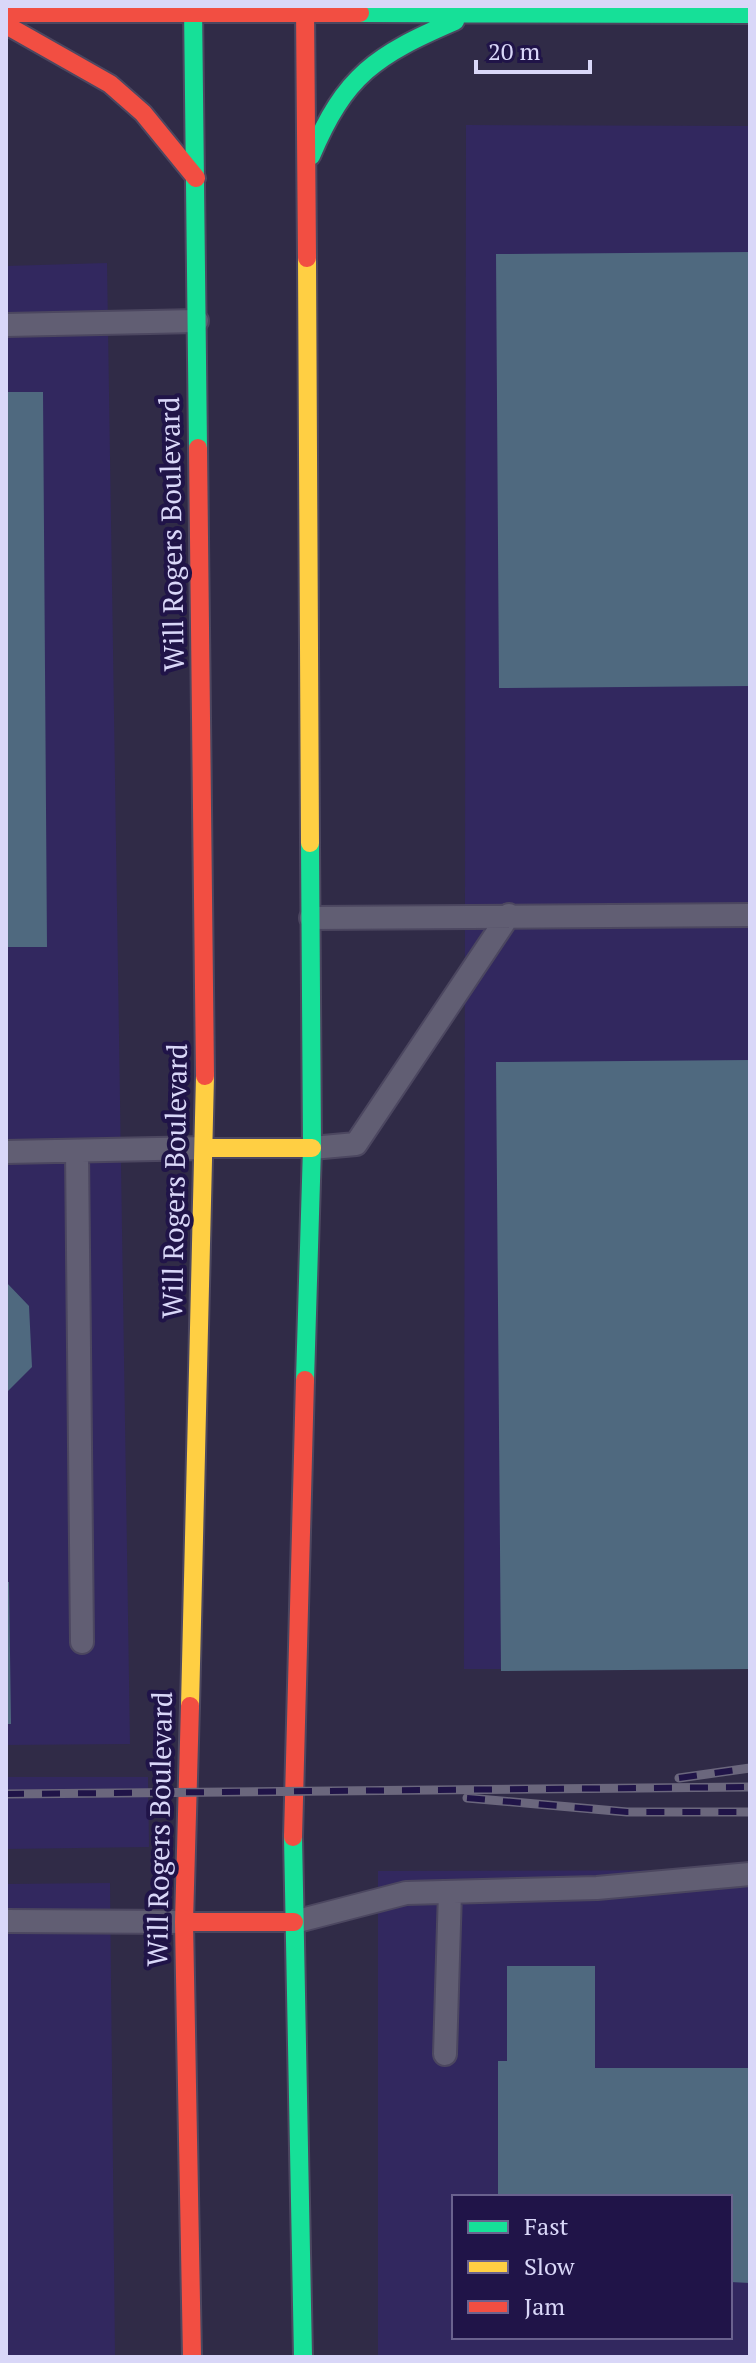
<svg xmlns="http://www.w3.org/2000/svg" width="756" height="2363" viewBox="0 0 756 2363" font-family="'PT Serif',serif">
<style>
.built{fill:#32285f;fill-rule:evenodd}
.building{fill:#4f697f}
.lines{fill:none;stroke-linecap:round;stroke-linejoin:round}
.lane-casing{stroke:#4c4760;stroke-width:26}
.fast-casing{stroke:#4c4760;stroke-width:22}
.slow-casing{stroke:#4c4760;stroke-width:22}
.jam-casing{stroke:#4c4760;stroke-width:22}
.lane{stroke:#615e73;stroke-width:22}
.fast{stroke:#16e098;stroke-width:18}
.slow{stroke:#ffcf43;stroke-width:18}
.jam{stroke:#f24e42;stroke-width:18}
.rail-casing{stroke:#6b677d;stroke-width:9}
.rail{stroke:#201448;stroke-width:6;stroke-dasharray:18;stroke-linecap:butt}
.labels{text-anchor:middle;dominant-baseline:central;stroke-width:8;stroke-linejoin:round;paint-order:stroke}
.street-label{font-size:28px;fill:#d9d7f8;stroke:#201448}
</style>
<rect width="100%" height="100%" fill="#302b47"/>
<path class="built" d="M466,125L750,126V1669H464Z
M107,263L130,1744L6,1745V266Z
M6,1777H148L149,1847L6,1849Z
M750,1870V2357H378V1871ZM454,2197H730V2337H454Z
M110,1883L115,2357H6V1884Z"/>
<path class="building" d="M750,252V686L499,688L496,254Z
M6,392H43L47,947H6Z
M750,1060V1669L501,1671L496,1062Z
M6,1282L29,1306L32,1367L6,1393Z
M6,1582H9L11,1724H6Z
M507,1966H595V2068H750V2283L730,2282V2197H498V2061H507Z"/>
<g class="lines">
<defs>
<path id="lane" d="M6,325L197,321
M311,918L750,915
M312,1148L356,1144L509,915
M77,1151L82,1642
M6,1152L206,1148
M6,1921L184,1922
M294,1922L406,1893L597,1888L750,1874
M445,2054L450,1892"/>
<path id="fast" d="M193,6L198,448
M360,13L750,14
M311,156C345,75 376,55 455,21
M305,1380L312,1148L310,843
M293,1837L303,2357"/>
<path id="slow" d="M307,258L310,843
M206,1148H312
M190,1706L205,1076"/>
<path id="jam" d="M305,6L307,258
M6,13H360
M6,25L110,84L143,113L196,178
M198,448L205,1076
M190,1706L184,1922L192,2357
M293,1837L305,1380
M184,1922H294"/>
</defs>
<use href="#lane" class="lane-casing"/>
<use href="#fast" class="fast-casing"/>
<use href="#slow" class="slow-casing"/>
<use href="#jam" class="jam-casing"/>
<use href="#lane" class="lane"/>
<use href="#fast" class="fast"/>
<use href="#slow" class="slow"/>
<use href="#jam" class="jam"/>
<defs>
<path id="rail" d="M679,1778L750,1768
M6,1794L750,1787
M467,1798L627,1812H750"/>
</defs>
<use href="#rail" class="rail-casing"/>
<use href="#rail" class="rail"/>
</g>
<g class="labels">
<g class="street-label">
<text transform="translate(171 534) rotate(-91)">Will Rogers Boulevard</text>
<text transform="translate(174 1181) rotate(-89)">Will Rogers Boulevard</text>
<text transform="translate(159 1829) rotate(-89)">Will Rogers Boulevard</text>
</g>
</g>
<rect width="756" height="2363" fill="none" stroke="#d9d7f8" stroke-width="16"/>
<rect x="452" y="2195" width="280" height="144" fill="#201448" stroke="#6a628e" stroke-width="2"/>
<rect x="468" y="2221" width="40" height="12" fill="#16e098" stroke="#6a628e" stroke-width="2"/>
<text x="524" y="2235" font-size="24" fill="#d9d7f8">Fast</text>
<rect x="468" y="2261" width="40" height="12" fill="#ffcf43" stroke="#6a628e" stroke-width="2"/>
<text x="524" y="2275" font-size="24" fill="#d9d7f8">Slow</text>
<rect x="468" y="2301" width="40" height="12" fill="#f24e42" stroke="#6a628e" stroke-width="2"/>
<text x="524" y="2315" font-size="24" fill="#d9d7f8">Jam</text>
<path d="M476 60v12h114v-12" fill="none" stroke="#d9d7f8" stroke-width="4"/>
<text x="488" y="60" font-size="24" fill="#d9d7f8" stroke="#201448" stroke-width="6" paint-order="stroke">20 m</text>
</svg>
